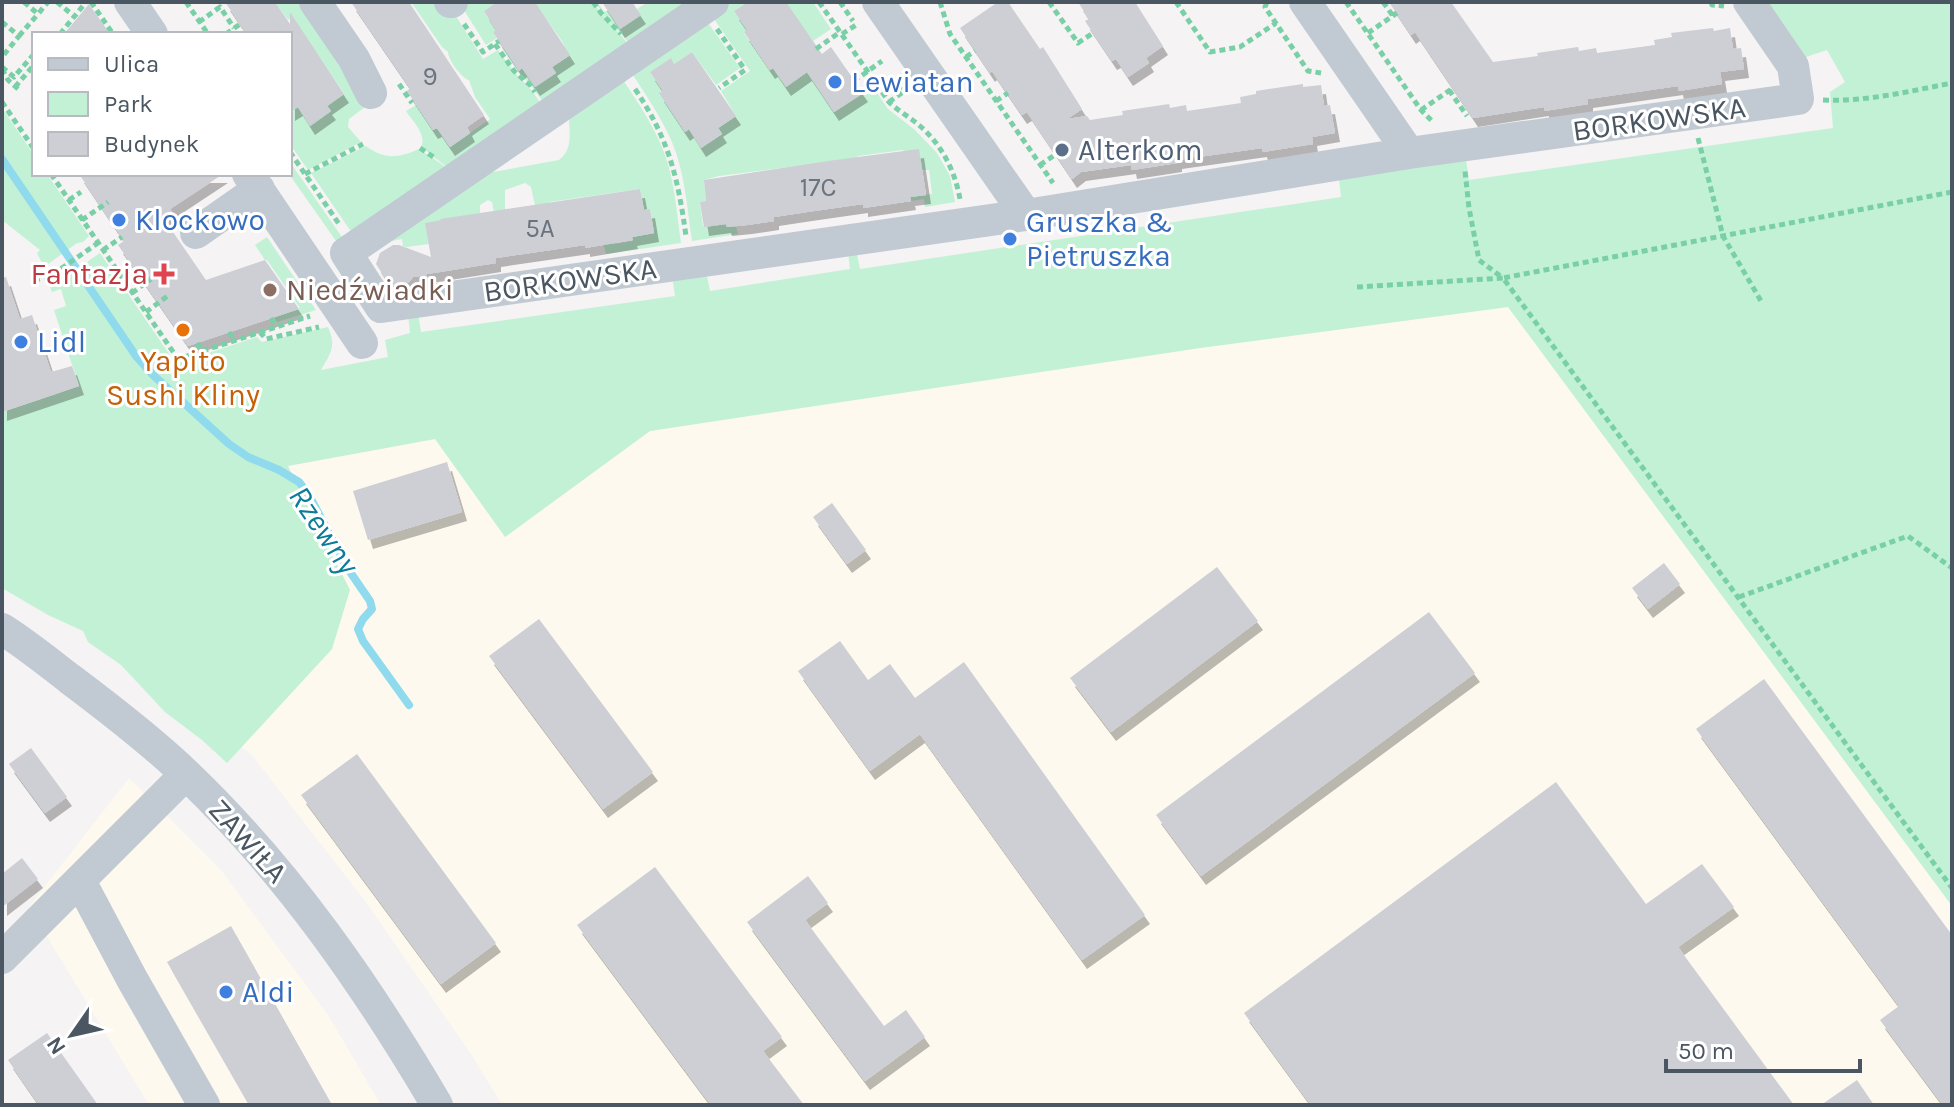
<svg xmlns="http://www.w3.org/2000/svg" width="1954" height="1107" viewBox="0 0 1954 1107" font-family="Karla,sans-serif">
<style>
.commercial{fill:#fdf9ef}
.green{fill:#c3f1d5}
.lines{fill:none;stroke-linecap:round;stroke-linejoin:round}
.stream{stroke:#90daee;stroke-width:8}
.building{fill:#cdcfd5;filter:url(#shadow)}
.path{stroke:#7ad0a6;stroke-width:5;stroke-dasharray:6 4;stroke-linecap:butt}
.minor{stroke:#c1cad2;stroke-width:32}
.shop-dot{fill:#3f7fe0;stroke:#fff;stroke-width:3}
.service-dot{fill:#5c6f8a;stroke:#fff;stroke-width:3}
.health-dot{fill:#e0444e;stroke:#fff;stroke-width:3}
.education-dot{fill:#8d6e63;stroke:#fff;stroke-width:3}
.food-dot{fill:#e8710a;stroke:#fff;stroke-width:3}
.labels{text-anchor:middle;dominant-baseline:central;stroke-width:6;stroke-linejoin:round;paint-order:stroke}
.number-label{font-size:26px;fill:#6b747e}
.shop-label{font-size:30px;fill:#366cbe;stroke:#fff;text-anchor:start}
.street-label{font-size:30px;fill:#4a5661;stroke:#fff}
.service-label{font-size:30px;fill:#4e5e75;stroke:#fff;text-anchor:start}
.health-label{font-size:30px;fill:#be3a42;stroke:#fff;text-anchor:end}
.education-label{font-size:30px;fill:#785e54;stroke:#fff;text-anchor:start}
.food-label{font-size:30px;fill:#c56008;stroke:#fff}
.water-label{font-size:32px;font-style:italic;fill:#0c7c9b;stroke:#fff}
</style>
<defs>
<filter id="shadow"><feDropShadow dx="5" dy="9" stdDeviation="0" flood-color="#0004"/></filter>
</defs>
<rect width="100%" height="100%" fill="#f5f3f3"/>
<path class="commercial" d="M1508,307L1952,906V1105H502L473,1057L368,905L252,755L241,747L332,649L287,466L436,439L506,537L650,431L1200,348Z
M129,778L221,870L328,1015L381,1105H149L29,907Z"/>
<path class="green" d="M275,2H309L369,104L349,119L348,127L361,142L308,170L290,144V104L298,107L310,125L330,111L327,106L344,93L292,17L288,20Z
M411,2H437L452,10L483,59L498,50L514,72L532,91L543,106L447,167L421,147C427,134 413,122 406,111L416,105L433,130L437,128L450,147L490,119L475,97L469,80C461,78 448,59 448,52L442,47Z
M470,2H497L484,11L496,30L493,32L497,38L486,45L462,7Z
M534,2H592L630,46L545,105C532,84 514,69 502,48L507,45L520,70L522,68L552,67L569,56L562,41Z
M595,2H597L604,12L608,10L640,15L637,9L648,2H695L631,45L607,19Z
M732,2H748L734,11L747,30L744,33L769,70L773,68L786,86L807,72L834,112L873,87L888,109L915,130L937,153L950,176L955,202L925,207L924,199L911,201L910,197L932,194L929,170H922L903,150L858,156L857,158L719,176L704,180L706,201L700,202L703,226L726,224L727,227L736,226L738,234L692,241C687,208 685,173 672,142C661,117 646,95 631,72L706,20L740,68L716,85L692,52L674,64L670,59L650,72L663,91L660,93L685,131L689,129L701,147L722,134L718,128L736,116L721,91L750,71L712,16Z
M784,2H813L831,29L813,41Z
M1768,2H1952V906L1508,307L1200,348L650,431L505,537L435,439L288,466L350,590L332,649L227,763L202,740L165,712L121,665L88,642L83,631L48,615L2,588V412L79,386L54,310L66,306L61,289L52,292L50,287L100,253L176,364L257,337L262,342L328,327C337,347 330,354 321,370L388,357L385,340L410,333L408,314L418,313L421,332L675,296L672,276L706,271L710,291L850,269L848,251L856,250L860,269L1341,197L1339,178L1466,160L1469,180L1833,128L1830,92L1845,82L1827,50L1806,57Z
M621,77C639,104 657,130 667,161C675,187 677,215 681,243L606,254L603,242L614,240L615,244L632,241V237L654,233L650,209L644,210L640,189L549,202L550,208L536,210L531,187L525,183L505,190V210L494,212L492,202L488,200L480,205V213L426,223L429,244L406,247L403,246L402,239L386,242L482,174L559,160C572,150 570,135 569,120Z
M2,108L34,155V174H47L89,236L83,242L77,243L44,267L37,253L40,250L2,220Z
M366,146C384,160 399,158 419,149L443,165L448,171L354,236L311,173Z
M290,162L346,243L336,241L289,174Z
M267,237L316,310L277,322L274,317L300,308L267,260H265L255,245Z"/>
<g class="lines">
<path class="stream" d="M2,159L136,356L153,375L229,444L248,457L279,470L299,482L309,495L346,566L370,601L372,609L363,619L358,629L363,641L409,705"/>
</g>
<path class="building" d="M225,2H275L290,24V12L344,94L327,106L331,111L310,126L298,107L290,112V34H247Z
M351,2H409L484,115L467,127L470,133L450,147L437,128L433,130L407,91L410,88Z
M497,2H535L570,55L552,67L556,73L535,87L522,68L519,71L493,32L496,30L484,11Z
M602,2H632L641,15L620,29Z
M748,2H786L822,54L831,47L863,93L834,112L807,72L786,87L773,68L770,70L744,32L747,30L734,11Z
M998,2H1008L1040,49L1043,47L1082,109L1067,119L1087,116L1090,120L1123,115L1122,111L1169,104L1170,108L1186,105L1187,111L1241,103L1240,97L1256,94V91L1303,84V87L1321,85L1324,106L1330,105L1335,133L1312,137L1313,144L1263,152L1262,148L1177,160V163L1132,170L1131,165L1081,172L1072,179L1027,112L1022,115L992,71L990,73L960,28Z
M1078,2H1135L1163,46L1146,58L1149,63L1128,77L1116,59L1112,61L1091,30L1085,21L1089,19Z
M1389,2H1451L1493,62L1538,56L1537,53L1578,47L1579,51L1596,48L1597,53L1655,45L1654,40L1672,37L1671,33L1713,28L1714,31L1730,28L1733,49L1741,48L1744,69L1720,72L1722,84L1679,91L1678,86L1588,99V104L1544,111V107L1473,118L1415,32L1411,35Z
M89,4L110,34H64Z
M692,52L736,116L718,128L722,134L701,148L689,129L685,132L659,93L663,91L650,72L671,58L674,64Z
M919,149L926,195L910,197L911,201L863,208V204L807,212L774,217V221L747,225L727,227L726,224L704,227L700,202L706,201L704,180L828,161Z
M79,174H223L170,209L173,214L164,219L206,280L265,260L299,309L188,346L118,245L124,241Z
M640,189L644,210L650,209L654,233L632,237L633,240L585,248V245L496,258V263L427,274V275L413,277L409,282L396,286L389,284L376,264L380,253L393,245H399L431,257L425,223L441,220L440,219Z
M6,277L20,319L32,315L51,372L72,366L79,386L2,412V278Z
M447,462L462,512L368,540L353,491Z
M832,503L866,550L847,564L813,517Z
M1664,563L1680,584L1648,609L1632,588Z
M1217,567L1258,621L1111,732L1070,678Z
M1429,612L1475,673L1201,876L1156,815Z
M539,619L653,772L603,809L489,656Z
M840,641L868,680L890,664L915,698L964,662L1145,915L1082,960L920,734L870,771L798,671Z
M1764,679L1952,935V1105H1943L1880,1020L1899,1006L1696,729Z
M31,748L67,797L45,813L9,764Z
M357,754L496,943L441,984L301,795Z
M1556,782L1646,904L1702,864L1734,907L1678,947L1794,1105H1311L1244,1013Z
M22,858L38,879L2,907V874Z
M655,867L782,1037L763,1051L804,1105H711L577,925Z
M808,876L828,903L805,920L884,1026L906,1010L925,1037L865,1081L747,922Z
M231,926L332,1105H249L167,962Z
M47,1033L98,1105H39L8,1060Z
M1857,1080L1874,1105H1821Z"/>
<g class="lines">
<path class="path" d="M24,2L38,14L48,2
M57,2L75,17
M91,2L113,34
M186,2L208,34
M593,2L601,13L621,34
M819,2L889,102C898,111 910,117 920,126C942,145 955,171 960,199
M840,2L853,21
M940,2L950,34L1053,183
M1049,2L1078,43L1093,33
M1176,2L1210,52L1240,47L1276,23
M1267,2L1265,7L1308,71L1321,73
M1346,2L1421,110L1432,121
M1383,2L1393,16
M1711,2L1712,5L1724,6
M2,22L19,36L2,57
M199,22L220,7L234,28
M464,24L483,52L499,41
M717,29L745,70L719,88
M1368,33L1397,13
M60,34L86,2
M226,34L240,24
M842,34L856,25
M19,36L38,14
M495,44L514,71L531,86L535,92
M816,49L840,32
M966,57L975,51
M2,67L14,77L34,54
M2,69L8,80L18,89
M854,81L882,61
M399,84L412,103
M15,87L34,65
M635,89C669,139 678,178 686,236
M1449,90L1467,116
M1823,100C1866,102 1910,91 1952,83
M996,101L1008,93
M2,102L34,149
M889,102L903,92L900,88
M1421,110L1453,88
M1698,138L1723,236L1761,301
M420,148L435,158
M290,152L339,224
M1040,165L1056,154
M51,174L178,359L310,316
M305,174L363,144
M1952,192L1503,278L1952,888
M69,200L81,192
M82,220L108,202
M103,250L122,237
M34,280L49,277L98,243
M1357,287L1503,278L1479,260L1469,208L1465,171
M132,293L151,279
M146,312L169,295
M271,318L276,327
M229,332L234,341
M260,332L266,339L319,327
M197,343L202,351
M1739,597L1908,536L1952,568"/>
<path class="minor" d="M130,2L152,34
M315,2L354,59L371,93
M450,2H452
M713,2L346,253L381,307L1026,215L1409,153L1798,99L1793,66L1749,2
M878,2L1026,215
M1305,2L1409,153
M248,174L362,343
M196,233L259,189
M2,629C26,644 48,662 70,679C110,709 153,742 188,776C288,872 367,986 437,1105
M80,881L132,979L204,1105
M2,958L186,774"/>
</g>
<g class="shop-dot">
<circle cx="835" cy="82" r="8"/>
<circle cx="119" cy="220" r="8"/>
<circle cx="1010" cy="239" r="8"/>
<circle cx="21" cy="342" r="8"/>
<circle cx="226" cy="992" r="8"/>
</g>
<circle class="service-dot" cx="1062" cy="150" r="8"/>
<path class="health-dot" d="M160 262h8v8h8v8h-8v8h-8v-8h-8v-8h8z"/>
<circle class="education-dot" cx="270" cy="290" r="8"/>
<circle class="food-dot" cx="183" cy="330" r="8"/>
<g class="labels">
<g class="number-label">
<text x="430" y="76">9</text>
<text x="818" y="187">17C</text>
<text x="540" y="228">5A</text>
</g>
<g class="shop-label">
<text x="851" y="82">Lewiatan</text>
<text x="135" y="220">Klockowo</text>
<text x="1026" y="222">Gruszka &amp;<tspan x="1026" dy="34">Pietruszka</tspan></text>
<text x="37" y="342">Lidl</text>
<text x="242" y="992">Aldi</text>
</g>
<g class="street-label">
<text transform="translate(1659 119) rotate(-8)">BORKOWSKA</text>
<text transform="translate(570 280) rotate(-8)">BORKOWSKA</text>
<text transform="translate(248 841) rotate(48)">ZAWIŁA</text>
</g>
<g class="service-label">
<text x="1078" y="150">Alterkom</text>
</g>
<g class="health-label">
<text x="148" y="274">Fantazja</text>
</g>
<g class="education-label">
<text x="286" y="290">Niedźwiadki</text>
</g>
<g class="food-label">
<text x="183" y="361">Yapito<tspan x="183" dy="34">Sushi Kliny</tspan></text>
</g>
<g class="water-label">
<text transform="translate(324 530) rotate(56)">Rzewny</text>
</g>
</g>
<rect width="1954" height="1107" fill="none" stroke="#4a5661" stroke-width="8"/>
<rect x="32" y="32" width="260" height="144" fill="#ffffff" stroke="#b7bbc0" stroke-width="2"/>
<rect x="48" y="58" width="40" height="12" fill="#c1cad2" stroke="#b7bbc0" stroke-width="2"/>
<text x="104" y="72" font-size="24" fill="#4a5661">Ulica</text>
<rect x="48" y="92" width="40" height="24" fill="#c3f1d5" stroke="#b7bbc0" stroke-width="2"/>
<text x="104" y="112" font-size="24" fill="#4a5661">Park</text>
<rect x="48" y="132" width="40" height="24" fill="#cdcfd5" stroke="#b7bbc0" stroke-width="2"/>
<text x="104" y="152" font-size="24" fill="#4a5661">Budynek</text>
<g transform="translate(72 1035) rotate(236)" stroke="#ffffff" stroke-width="6" paint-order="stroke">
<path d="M0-6L14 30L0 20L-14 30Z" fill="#4a5661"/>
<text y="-12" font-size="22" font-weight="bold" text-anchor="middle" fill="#4a5661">N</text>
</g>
<path d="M1666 1059v12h194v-12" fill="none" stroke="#4a5661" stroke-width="4"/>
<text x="1678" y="1059" font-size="24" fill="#4a5661" stroke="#ffffff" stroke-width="6" paint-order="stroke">50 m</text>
</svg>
